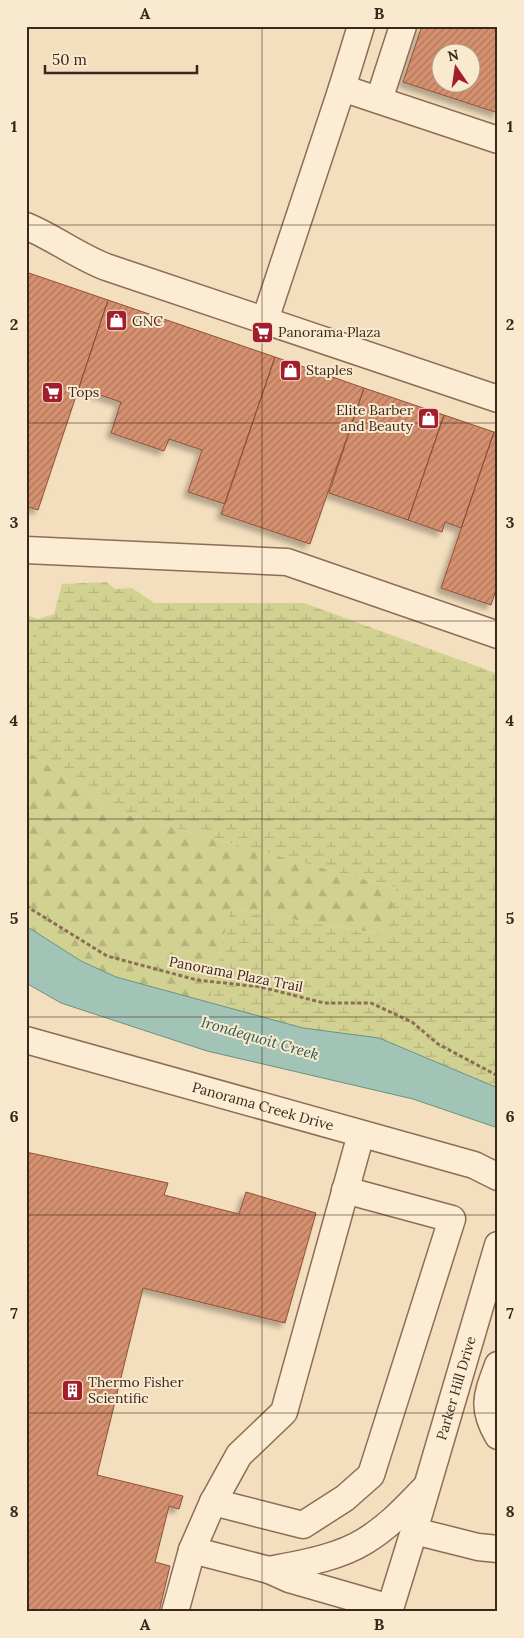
<svg xmlns="http://www.w3.org/2000/svg" width="524" height="1638" viewBox="0 0 524 1638" font-family="Lora,serif">
<style>
.green{fill:#d1d291}
.forest{fill:url(#forest-firs)}
.wetland{fill:url(#wetland-marsh)}
.water{fill:#a2c4b6;stroke:#689384}
.building{fill:url(#building-hatch);stroke:#8f5238;fill-rule:evenodd;filter:url(#shadow)}
.lines{fill:none;stroke-linecap:round;stroke-linejoin:round}
.minor-casing{stroke:#8d6d55;stroke-width:29}
.path{stroke:#8d6d55;stroke-width:3;stroke-dasharray:4 2.5;stroke-linecap:butt}
.minor{stroke:#fcecd3;stroke-width:26}
.grid{fill:none;stroke:#3b271b;stroke-width:1;stroke-opacity:0.55}
.labels{text-anchor:middle;dominant-baseline:central;stroke-width:4;stroke-linejoin:round;paint-order:stroke}
.poi-label{font-size:14px;fill:#3b271b;stroke:#f9e9cf;text-anchor:start}
.street-label{font-size:14px;fill:#3b271b;stroke:#f9e9cf}
.water-label{font-size:15px;font-style:italic;fill:#295c54;stroke:#f9e9cf}
.neatline{fill:none;stroke:#3b271b;stroke-width:2}
.grid-label{font-size:16px;text-anchor:middle;font-weight:bold;fill:#3b271b}
</style>
<defs>
<pattern id="forest-firs" width="22" height="20" patternUnits="userSpaceOnUse" patternTransform="scale(1.25)"><rect width="22" height="20" fill="#d1d291"/><path d="M5 1l3.5 6h-7zM16 11l3.5 6h-7z" fill="#b4b47c"/></pattern>
<pattern id="wetland-marsh" width="20" height="14" patternUnits="userSpaceOnUse" patternTransform="scale(1.25)"><rect width="20" height="14" fill="#d1d291"/><path d="M1 5h8M5 5V1M11 12h8M15 12V8" fill="none" stroke="#b4b47c"/></pattern>
<pattern id="building-hatch" width="6" height="6" patternUnits="userSpaceOnUse" patternTransform="scale(1.25)"><rect width="6" height="6" fill="#d59070"/><path d="M-1 1l2-2M0 6l6-6M5 7l2-2" fill="none" stroke="#ae765b"/></pattern>
<filter id="shadow"><feDropShadow dx="-4.5" dy="4.5" stdDeviation="2.5" flood-color="#0004"/></filter>
</defs>
<rect width="100%" height="100%" fill="#f3debe"/>
<path class="green" d="M26,615L38,619L26,657Z"/>
<path class="forest" d="M26,750L113,811L396,888L388,935L230,909L209,1004L116,977L81,961L26,926Z"/>
<path class="wetland" d="M106,582L115,589L132,588L154,603H304L498,674V1081L496,1087L379,1038L303,1028L209,1004L230,909L387,935L396,888L113,811L26,750V657L38,619L54,614L62,584Z"/>
<path class="water" d="M26,926L81,961L116,977L303,1028L379,1038L498,1088V1128L413,1099L207,1051L61,1003L26,983Z"/>
<path class="building" d="M422,26H498V113L403,82ZM442,52H472V82H442Z
M26,272L108,300L38,510L26,506Z
M108,300L275,357L225,504L188,492L202,450L169,439L164,451L111,433L121,402L79,388Z
M275,357L364,388L310,544L221,514Z
M364,388L444,415L408,520L329,493Z
M444,415L494,432L461,528L445,522L442,532L408,520Z
M494,432L498,433V590H496L491,605L441,588Z
M26,1152L168,1183L164,1195L239,1214L246,1192L316,1213L285,1323L143,1288L97,1475L183,1496L179,1509L169,1506L155,1562L170,1566L159,1612H26V1470L29,1457L26,1456Z"/>
<g class="lines">
<defs>
<g id="minor">
<path d="M342,88L498,140"/>
<path d="M379,100L403,26"/>
<path d="M26,226C55,238 77,256 106,267L498,399"/>
<path d="M265,320L342,88L361,26"/>
<path d="M26,550L287,562L498,635"/>
<path id="s1" d="M26,1040L474,1165L498,1177"/>
<path d="M498,1365C487,1395 481,1407 498,1436"/>
<path d="M213,1502L303,1525L345,1498L371,1475L452,1219L345,1190"/>
<path id="s2" d="M414,1531L498,1245"/>
<path d="M192,1550L213,1502L239,1455L284,1412L361,1134"/>
<path d="M269,1570C300,1564 338,1558 365,1541C388,1527 406,1508 425,1488"/>
<path d="M175,1612L192,1550L269,1570L289,1579L390,1608"/>
<path d="M389,1612L414,1531L478,1547L498,1549"/>
</g>
</defs>
<use href="#minor" class="minor-casing"/>
<path class="path" d="M26,906L107,956L197,980L261,987L324,1003H371L412,1022L438,1044L498,1076"/>
<use href="#minor" class="minor"/>
</g>
<path class="grid" d="M262,26V1612M26,225H498M26,423H498M26,621H498M26,819H498M26,1017H498M26,1215H498M26,1413H498"/>
<defs>
<symbol id="shop-square" viewBox="-11 -11 22 22"><rect x="-9" y="-9" width="18" height="18" rx="4" fill="#a31e2d" stroke="#f9e9cf"/><path d="M-5-2.5h2.3a2.7 3.5 0 0 1 5.4 0H5L5.5 6h-11ZM-1.5-2.5h3a1.5 2.3 0 0 0-3 0Z" fill="#fff"/></symbol>
<symbol id="supermarket-square" viewBox="-11 -11 22 22"><rect x="-9" y="-9" width="18" height="18" rx="4" fill="#a31e2d" stroke="#f9e9cf"/><path d="M-6-5.5h2.5l.6 2H6L4.5 2H-2.5L-4.4-4H-6ZM-1.5 3.2a1.3 1.3 0 1 0 .1 0ZM3 3.2a1.3 1.3 0 1 0 .1 0Z" fill="#fff"/></symbol>
<symbol id="building-square" viewBox="-11 -11 22 22"><rect x="-9" y="-9" width="18" height="18" rx="4" fill="#a31e2d" stroke="#f9e9cf"/><path d="M-4-6H4V6H1V3H-1V6H-4ZM-2.5-4.3h1.7v1.8h-1.7ZM.8-4.3h1.7v1.8H.8ZM-2.5-1h1.7V.8h-1.7ZM.8-1h1.7V.8H.8Z" fill="#fff"/></symbol>
</defs>
<g fill-rule="evenodd">
<use href="#shop-square" x="104" y="308" width="25" height="25"/>
<use href="#supermarket-square" x="250" y="320" width="25" height="25"/>
<use href="#shop-square" x="278" y="358" width="25" height="25"/>
<use href="#supermarket-square" x="40" y="380" width="25" height="25"/>
<use href="#shop-square" x="416" y="406" width="25" height="25"/>
<use href="#building-square" x="60" y="1378" width="25" height="25"/>
</g>
<g class="labels">
<g class="poi-label">
<text x="132" y="321">GNC</text>
<text x="278" y="332">Panorama Plaza</text>
<text x="306" y="370">Staples</text>
<text x="68" y="392">Tops</text>
<text x="413" y="410" text-anchor="end">Elite Barber<tspan x="413" dy="16">and Beauty</tspan></text>
<text x="88" y="1382">Thermo Fisher<tspan x="88" dy="16">Scientific</tspan></text>
</g>
<g class="street-label">
<text transform="translate(236 974) rotate(11)">Panorama Plaza Trail</text>
<text stroke="none"><textPath href="#s1" startOffset="246">Panorama Creek Drive</textPath></text>
<text stroke="none"><textPath href="#s2" startOffset="149">Parker Hill Drive</textPath></text>
</g>
<g class="water-label">
<text transform="translate(260 1038) rotate(16)">Irondequoit Creek</text>
</g>
</g>
<rect width="524" height="1638" fill="none" stroke="#f9e9cf" stroke-width="55"/>
<g transform="translate(456 68) rotate(347)"><circle r="24" fill="#f9e9cf" stroke="#ad9b87"/>
<path d="M0-4L9 19L0 12L-9 19Z" fill="#a31e2d"/>
<text y="-8" font-size="14" font-weight="bold" text-anchor="middle" fill="#3b271b">N</text>
</g>
<path d="M45 65v8h152v-8" fill="none" stroke="#3b271b" stroke-width="2.5"/>
<text x="52" y="65" font-size="15" fill="#3b271b" stroke="#f9e9cf" stroke-width="4" paint-order="stroke">50 m</text>
<rect x="28" y="28" width="468" height="1582" class="neatline"/>
<g class="grid-label">
<text x="145" y="19">A</text>
<text x="379" y="19">B</text>
<text x="14" y="132">1</text>
<text x="510" y="132">1</text>
<text x="14" y="330">2</text>
<text x="510" y="330">2</text>
<text x="14" y="528">3</text>
<text x="510" y="528">3</text>
<text x="14" y="726">4</text>
<text x="510" y="726">4</text>
<text x="14" y="924">5</text>
<text x="510" y="924">5</text>
<text x="14" y="1122">6</text>
<text x="510" y="1122">6</text>
<text x="14" y="1319">7</text>
<text x="510" y="1319">7</text>
<text x="14" y="1517">8</text>
<text x="510" y="1517">8</text>
<text x="145" y="1630">A</text>
<text x="379" y="1630">B</text>
</g>
</svg>
